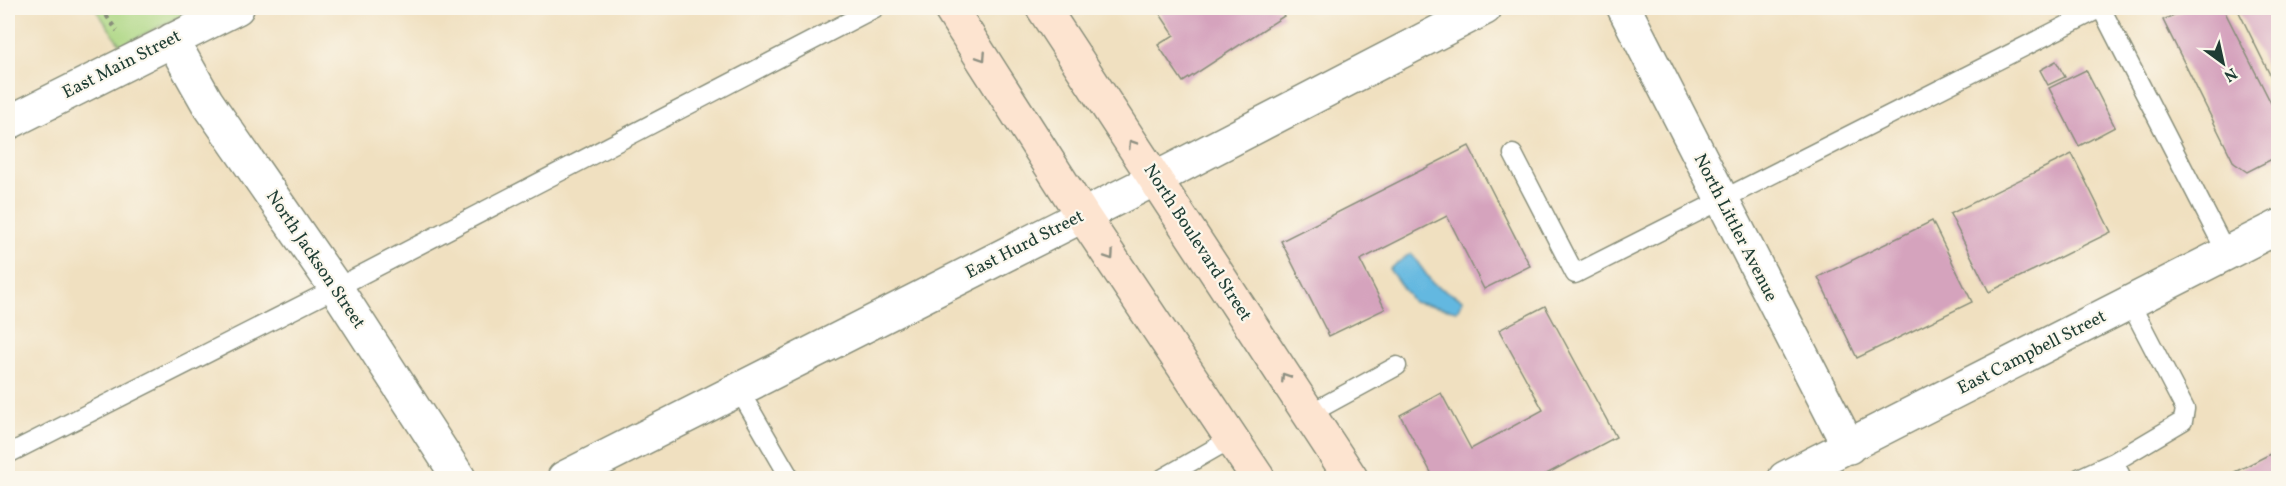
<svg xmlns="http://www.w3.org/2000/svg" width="2286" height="486" viewBox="0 0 2286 486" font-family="Vollkorn,serif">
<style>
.green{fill:#abd681;stroke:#658a5a;stroke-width:1.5}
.water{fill:#64b8e0;stroke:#427a8a;stroke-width:1.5}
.building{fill:#d5a3bd}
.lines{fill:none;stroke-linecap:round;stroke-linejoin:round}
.service-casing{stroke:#888e7a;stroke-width:21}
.minor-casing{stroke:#888e7a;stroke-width:36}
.tertiary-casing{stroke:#888e7a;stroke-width:36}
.secondary-casing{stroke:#888e7a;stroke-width:36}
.path{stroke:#888e7a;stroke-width:4;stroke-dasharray:4.5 4.5;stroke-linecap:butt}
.service{stroke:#fff;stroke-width:18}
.minor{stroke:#fff;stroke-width:33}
.tertiary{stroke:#fff;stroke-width:33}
.secondary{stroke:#fde4d0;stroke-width:33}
.oneway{stroke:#8e9082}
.labels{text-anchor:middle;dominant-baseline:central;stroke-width:4.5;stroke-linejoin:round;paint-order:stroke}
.street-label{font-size:18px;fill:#1f3d34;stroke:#fbf7ec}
</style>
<rect width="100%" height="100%" fill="#fbf7ec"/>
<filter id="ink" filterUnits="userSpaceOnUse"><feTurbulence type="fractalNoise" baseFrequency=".0167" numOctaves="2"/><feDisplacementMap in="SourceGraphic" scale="12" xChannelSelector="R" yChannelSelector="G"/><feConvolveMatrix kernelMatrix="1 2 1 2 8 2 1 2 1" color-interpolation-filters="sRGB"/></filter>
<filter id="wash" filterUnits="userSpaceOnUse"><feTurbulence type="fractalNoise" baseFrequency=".008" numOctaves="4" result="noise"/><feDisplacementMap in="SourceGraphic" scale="24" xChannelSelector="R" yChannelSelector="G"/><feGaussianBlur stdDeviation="1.35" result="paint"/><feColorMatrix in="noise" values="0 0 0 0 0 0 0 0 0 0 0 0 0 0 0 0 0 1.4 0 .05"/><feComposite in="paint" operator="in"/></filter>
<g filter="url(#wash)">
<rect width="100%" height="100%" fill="#f0e0c0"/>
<path class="green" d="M95,8H197L121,46Z"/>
<path class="water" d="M1411,253L1433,284L1463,300L1457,311L1413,302L1389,269Z"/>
<g id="blocks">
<path class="building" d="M1156,8H1279L1284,16L1183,82L1158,45L1174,35Z
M2188,8H2223L2278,117V156L2247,172L2234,163L2163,20Z
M2237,8H2278V91Z
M2056,61L2065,77L2048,85L2040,70Z
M2086,70L2115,127L2079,146L2049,88Z
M1469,146L1530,266L1484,289L1447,216L1360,260L1385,309L1329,336L1281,241Z
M2072,154L2111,232L1989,292L1950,214Z
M1932,221L1972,302L1857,358L1818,277Z
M1545,306L1616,437L1539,478H1434L1400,415L1441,393L1471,449L1543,410L1499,330Z
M2278,450V478H2223Z"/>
</g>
</g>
<g filter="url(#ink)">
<use href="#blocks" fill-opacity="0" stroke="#888e7a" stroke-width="1.5"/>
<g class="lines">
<defs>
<path id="service" d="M2101,8L2227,254
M1513,154L1575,274L2101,8
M739,390L790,478
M1309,414L1397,366
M8,454L336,288L875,8
M1163,478L1231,439
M2079,478L2114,462
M2122,478L2114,462L2183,421L2185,409L2130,303"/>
<path id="minor" d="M1624,8L1849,447
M172,40L207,102L336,288L459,478
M8,123L237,8
M1155,179L1485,8
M1785,478L2278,227"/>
<path id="tertiary" d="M564,478L1155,179"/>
<path id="secondary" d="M950,8L1083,216L1258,478
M1043,8L1351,478"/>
</defs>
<use href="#service" class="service-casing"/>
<use href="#minor" class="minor-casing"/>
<use href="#tertiary" class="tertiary-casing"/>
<use href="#secondary" class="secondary-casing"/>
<path class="path" d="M101,8L117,31"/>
<use href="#service" class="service"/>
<use href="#minor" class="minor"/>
<use href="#tertiary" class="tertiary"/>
<use href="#secondary" class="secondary"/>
</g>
<defs><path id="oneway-chevron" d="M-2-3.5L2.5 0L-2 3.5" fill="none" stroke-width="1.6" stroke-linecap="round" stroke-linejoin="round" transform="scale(1.5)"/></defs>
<g class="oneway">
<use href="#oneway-chevron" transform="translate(982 57) rotate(57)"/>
<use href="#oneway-chevron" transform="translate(1132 144) rotate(-123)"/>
<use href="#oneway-chevron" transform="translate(1110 256) rotate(56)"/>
<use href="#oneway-chevron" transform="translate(1285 377) rotate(-123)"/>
</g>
</g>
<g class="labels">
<g class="street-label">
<text transform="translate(122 65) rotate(-27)">East Main Street</text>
<text transform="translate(1735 228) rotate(63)">North Littler Avenue</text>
<text transform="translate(1197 243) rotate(57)">North Boulevard Street</text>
<text transform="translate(1025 245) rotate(-27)">East Hurd Street</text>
<text transform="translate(315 260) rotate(56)">North Jackson Street</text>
<text transform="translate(2032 353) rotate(-27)">East Campbell Street</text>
</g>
</g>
<rect width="2286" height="486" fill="none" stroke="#fbf7ec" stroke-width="30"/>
<g transform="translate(2223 63) rotate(147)" stroke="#fbf7ec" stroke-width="4.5" paint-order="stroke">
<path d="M0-4.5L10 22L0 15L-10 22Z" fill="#1f3d34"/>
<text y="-9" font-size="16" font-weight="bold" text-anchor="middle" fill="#1f3d34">N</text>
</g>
</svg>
